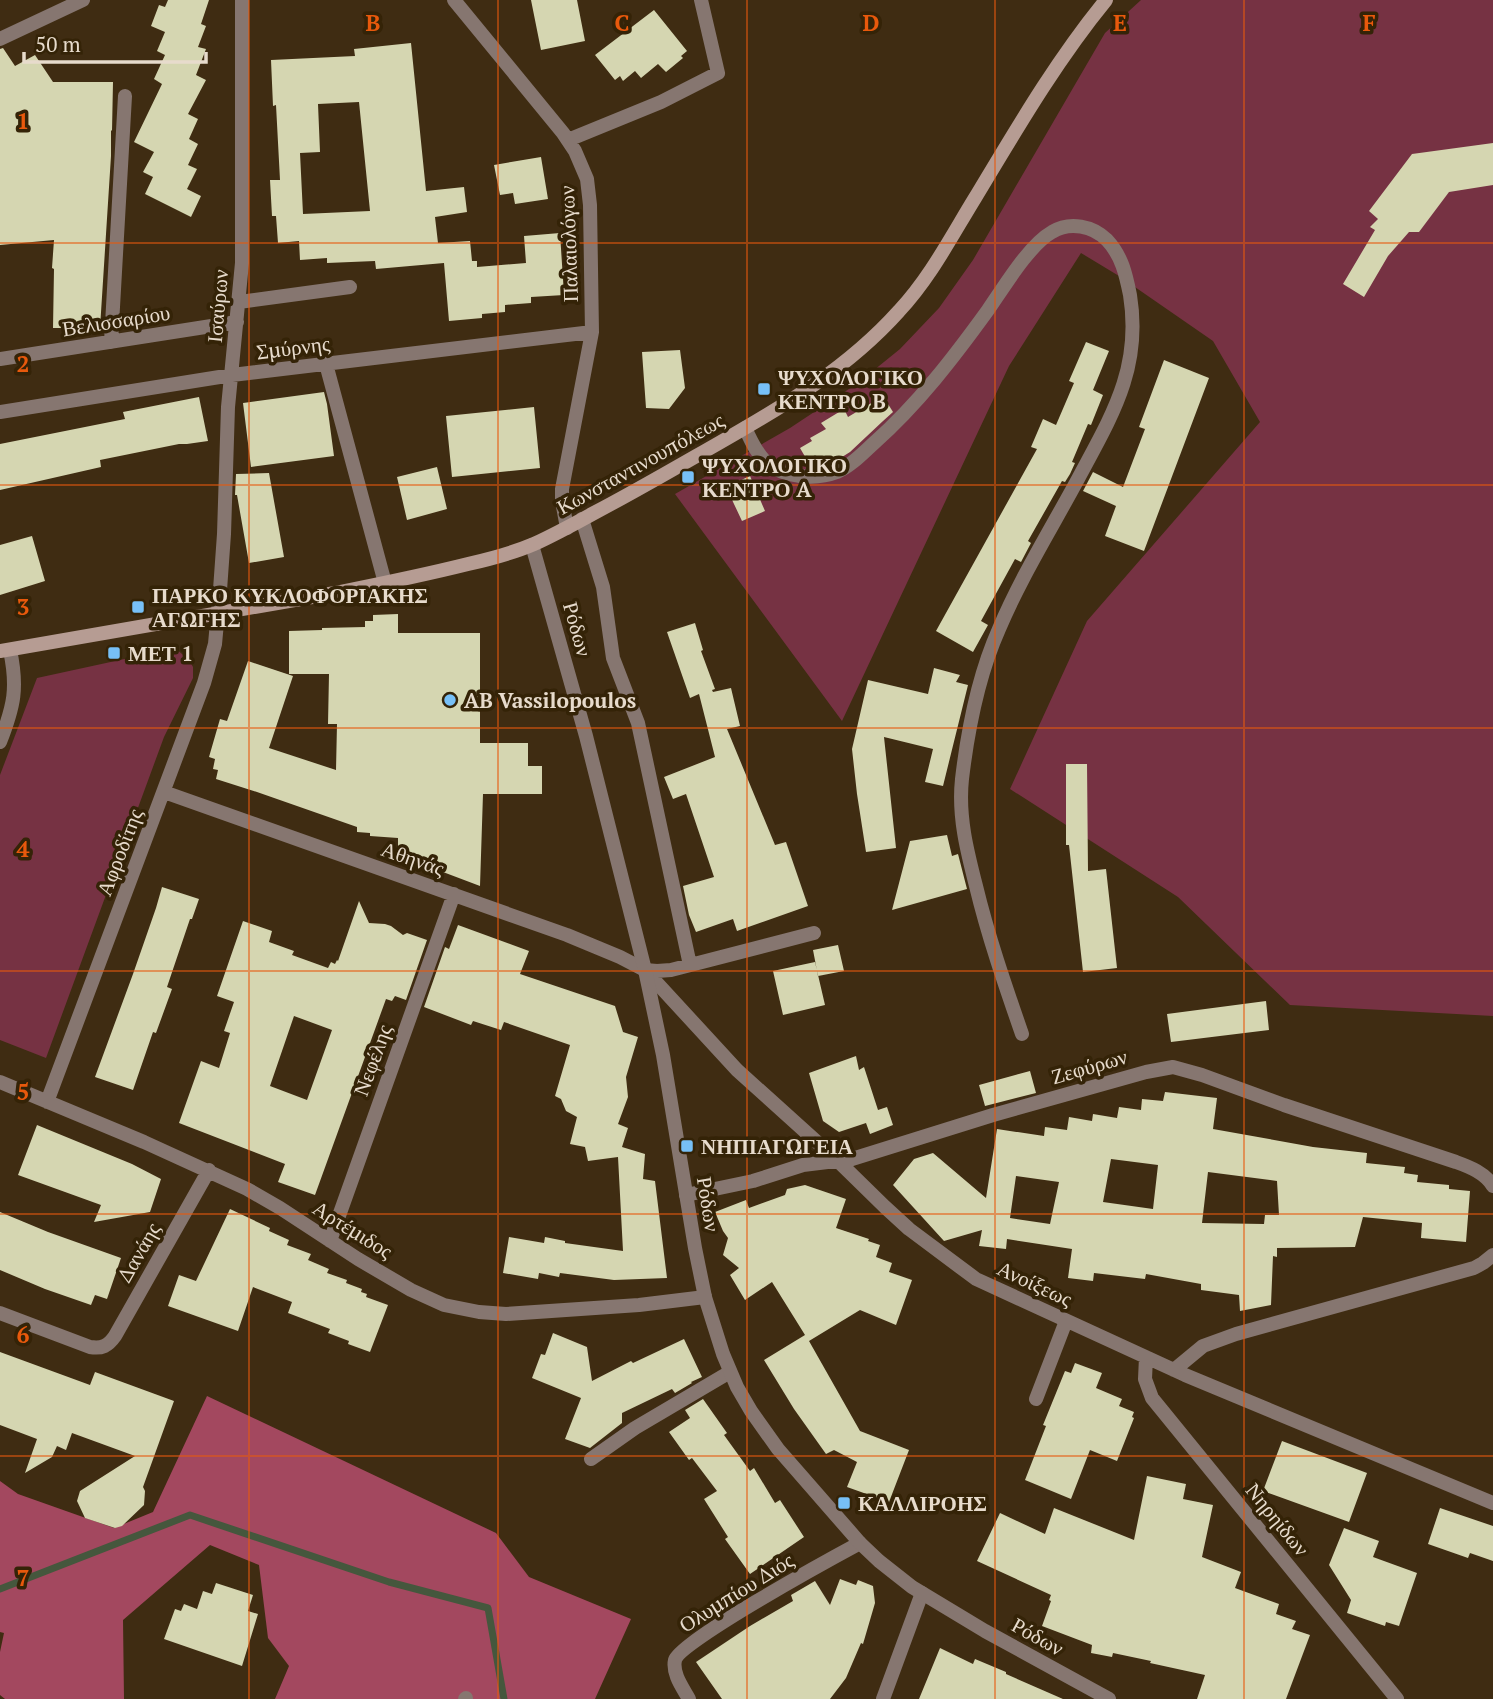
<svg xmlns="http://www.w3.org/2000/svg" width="1493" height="1699" viewBox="0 0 1493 1699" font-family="'PT Serif',serif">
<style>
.green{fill:#763243}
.forest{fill:#a3485f}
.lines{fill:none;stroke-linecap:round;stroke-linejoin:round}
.stream{stroke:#45573d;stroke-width:7}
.building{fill:#d5d6b1;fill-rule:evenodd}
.minor{stroke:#867670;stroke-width:14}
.tertiary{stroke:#867670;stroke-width:14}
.secondary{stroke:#b69c93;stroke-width:14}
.grid{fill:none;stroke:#e8590c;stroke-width:2;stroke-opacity:0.55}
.poi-dot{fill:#77c0f7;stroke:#342307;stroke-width:2.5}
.labels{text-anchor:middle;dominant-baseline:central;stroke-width:7;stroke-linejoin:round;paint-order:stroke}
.street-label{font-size:21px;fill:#e7dbcc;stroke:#342307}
.poi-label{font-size:21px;font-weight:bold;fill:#e7dbcc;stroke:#342307;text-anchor:start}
.grid-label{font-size:23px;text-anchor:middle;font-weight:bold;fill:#e8590c;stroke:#342307;stroke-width:7;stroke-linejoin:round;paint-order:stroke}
</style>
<rect width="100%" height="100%" fill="#3f2c12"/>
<path class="green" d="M1141,0H1493V1016L1290,1005L1178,897L1010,789L1087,621L1260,422L1213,341L1119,276L1081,253L1009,366L842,721L675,494L790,428L858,383L900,349L939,308L973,260L1105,33Z
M175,648L189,660L193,667V678L164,737L46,1058L0,1040V775L37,678Z"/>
<path class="forest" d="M207,1396L496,1533L529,1577L631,1619L595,1699H275L289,1666L268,1638L259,1565L210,1545L123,1620L124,1699H5L0,1695V1652L4,1633L0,1632V1481L18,1494L114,1528L153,1512Z"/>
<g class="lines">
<path class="stream" d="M0,1589L190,1515L389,1582L488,1608L504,1699"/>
</g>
<path class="building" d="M168,0H209L201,24L206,26L198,47L206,49L196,75L206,80L188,114L198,119L189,139L198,144L188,165L197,169L187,189L201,196L191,217L145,194L153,177L143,172L154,152L134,142L162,84L154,79L165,55L157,51L165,32L151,26L159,5L165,7Z
M531,0H577L585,41L541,50Z
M654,10L687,51L681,56L683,58L666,72L658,64L641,78L635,71L623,81L620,76L615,80L595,55Z
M411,43L426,191L464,187L467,212L435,217L438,243L470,241L472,261H477V267L526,263L524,236L560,233L564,295L531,297V303L505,305V312L482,314V318L449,321L444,263L376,269L375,261L327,263V258L300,260L299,241L278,243L276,216H272L270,180H280L276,105L273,106L271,60L355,56L354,49ZM359,102L370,211L303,214L300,153L320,152L318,104Z
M3,48L15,66L35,55L53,82H113L112,131L111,130V156L100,328H53L54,269L52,268L54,240L0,245V49Z
M1493,143V185L1449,192L1419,232H1409L1388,256L1364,297L1343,284L1375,230L1370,227L1378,219L1369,211L1412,154Z
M541,157L548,199L515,204L513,193L500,195L494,165Z
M1086,342L1109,351L1093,390L1103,395L1091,425L1088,424L1072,462L1075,463L1070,474L1065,482L1062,481L1028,541L1031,543L1021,562L1015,559L981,621L988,625L973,652L936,631L1037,449L1031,447L1043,419L1056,425L1074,383L1069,381Z
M680,350L685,388L669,409L646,408L642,352Z
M1164,360L1209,378L1144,551L1105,536L1116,506L1083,491L1093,472L1123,487L1145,429L1139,427Z
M324,392L327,404L334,456L251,467L243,403Z
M883,396L893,412L883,421L850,452L831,464L811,467L800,448L812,441L810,438L826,429L821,423L844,409L848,417Z
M199,397L208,441L187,444H179L100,460L101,467L0,490V444L125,419L123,412Z
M534,407L540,468L452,477L446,416Z
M437,467L447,509L407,520L397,477Z
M269,473L284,557L249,563L237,495H235L236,474Z
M750,476L765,511L742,521L726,487Z
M32,536L45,581L0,595V545Z
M398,614V633H480V743H528V766H542V794H483L480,886L398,855V838L370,836V833L357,832V827L257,792L216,779L218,770L213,769L215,759L209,757L220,719L227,721L248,661L293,676L269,748L336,770L337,724H328L329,674H289V631L322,630V628L365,627V621H373V615Z
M695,623L703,650L701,651L715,689L712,690L713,692L731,688L740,726L727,729L775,845L786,842L808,906L737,931L733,919L696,932L689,915L683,886L714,877L686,794L673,799L664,777L715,757L699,694L690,698L667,632Z
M934,668L960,675L956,682L968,685L943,786L925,782L933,749L884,737L896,848L866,852L857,794L852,749L868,680L928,694Z
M1066,764H1087L1088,871L1106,869L1117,968L1083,972L1069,845H1066Z
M947,835L952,856L958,854L967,889L892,910L910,841Z
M162,887L199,899L192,919H190L167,987L172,989L156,1033L153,1032L133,1090L95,1077L133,974L156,908Z
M359,901L369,923L385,924L391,926L403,935L407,933L427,940L406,1000L395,996L392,1001L386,999L315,1195L278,1182L285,1164L179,1123L201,1061L219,1068L230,1033L224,1031L234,1002L217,996L243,921L272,931L269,942L294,951L292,955L328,968L331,962L335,964L337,960L338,961ZM294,1016L332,1030L307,1100L270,1086Z
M458,925L529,951L520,974L615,1006L623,1032L638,1037L626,1077L628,1097L618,1124L628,1128L622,1147L645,1154L643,1179L655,1181L667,1278L614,1280L560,1273L559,1277L539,1273L538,1279L503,1273L509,1237L544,1243L545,1237L565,1241V1243L623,1251L618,1157L588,1161L585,1147L570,1144L577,1117L566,1111L561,1099L555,1096L570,1045L504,1022L501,1030L473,1021L471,1025L424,1007L445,947L449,949Z
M838,945L844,971L818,976L813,950Z
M815,962L825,1005L783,1015L773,971Z
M1266,1001L1269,1030L1171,1042L1167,1014Z
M856,1056L859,1070L864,1067L878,1110L887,1107L893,1125L870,1134L866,1123L839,1132L823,1121L809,1073Z
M1030,1071L1036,1093L985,1106L979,1085Z
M1165,1092L1217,1098L1213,1129L1313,1147L1367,1153L1366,1163L1405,1167L1404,1173L1418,1175L1417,1182L1449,1185V1189L1470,1191L1466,1242L1421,1238L1422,1223L1363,1217L1355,1247L1277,1248V1257L1273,1256L1271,1305L1240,1311L1239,1295L1201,1290V1284L1146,1274L1145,1279L1094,1273L1093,1281L1068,1278L1072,1249L1007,1239L1006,1249L979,1246L982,1230L944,1241L893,1185L914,1159L933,1153L986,1198L997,1129L1044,1136L1045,1127L1067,1130L1069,1117L1092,1121L1093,1114L1117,1118L1119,1107L1141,1110L1142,1099L1163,1101ZM1111,1159L1158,1165L1153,1209L1103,1202ZM1208,1172L1277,1181L1279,1215H1265L1264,1224L1202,1223ZM1016,1176L1059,1182L1050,1224L1010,1218Z
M37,1125L132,1164L161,1179L150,1212L94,1222L101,1205L18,1175Z
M805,1185L846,1199L836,1228L869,1239L868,1241L880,1245L876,1257L892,1263L889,1272L912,1280L896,1325L860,1310L809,1341L860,1431L909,1450L889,1502L847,1487L857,1462L834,1450L826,1454L794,1409L764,1360L805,1335L772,1282L745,1300L730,1275L739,1268L723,1255L728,1238L723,1231L715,1212L746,1200L749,1208L785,1195L787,1189Z
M230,1209L270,1228L269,1231L289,1240L287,1245L311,1254L308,1260L329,1269L327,1273L347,1280L346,1283L362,1289L361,1292L367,1294L366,1297L388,1305L370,1352L348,1344L349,1341L328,1333L330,1329L288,1313L292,1302L253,1287L238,1331L168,1306L179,1275L196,1281Z
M0,1212L48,1232L121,1258L107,1299L95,1295L91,1305L45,1289L0,1270Z
M553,1333L587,1347L592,1381L631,1361L633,1363L684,1339L702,1377L691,1382L692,1383L675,1393L672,1389L622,1413V1423L590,1448L565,1439L581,1398L532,1378L541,1354L545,1355Z
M0,1352L90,1385L95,1372L174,1401L143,1487L145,1491L144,1505L122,1526L115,1528L85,1518L77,1501L80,1491L135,1456L72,1433L66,1450L57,1446L52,1457L25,1473L37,1439L0,1425Z
M1075,1363L1102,1373L1096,1388L1122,1399L1119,1406L1134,1412L1132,1417L1134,1418L1117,1461L1090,1450L1071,1499L1025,1480L1046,1426L1043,1425L1065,1371L1071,1373Z
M703,1399L727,1433L724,1435L750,1471L754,1468L775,1503L780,1500L804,1537L750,1574L725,1539L728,1537L704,1499L717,1491L692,1458L689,1460L669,1432L690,1418L685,1410Z
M1282,1441L1367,1473L1349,1522L1263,1491Z
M1147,1476L1186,1484L1183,1499L1213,1505L1202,1557L1241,1572L1235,1588L1279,1604L1276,1614L1296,1621L1292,1629L1310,1635L1286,1699H1197L1205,1675L1150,1663L1151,1661L1113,1653L1112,1657L1091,1653L1092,1645L1042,1626L1051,1601L1049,1600L1051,1595L977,1561L1000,1513L1045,1534L1054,1508L1134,1540Z
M1440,1508L1493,1526V1561L1470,1553L1468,1558L1428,1544Z
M1344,1528L1379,1541L1373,1557L1417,1573L1399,1626L1386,1622L1385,1626L1347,1613L1351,1600L1329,1565Z
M840,1579L856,1585L858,1580L873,1586L875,1603L863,1644L861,1643L846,1678L830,1699H722L696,1662L750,1626L793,1601L791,1595L815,1581L830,1605Z
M216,1583L253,1595L248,1611L258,1614L242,1666L164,1639L175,1609L181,1611L184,1604L197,1609L203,1591L212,1594Z
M940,1648L973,1664L975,1659L1006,1672V1674L1063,1699H919Z"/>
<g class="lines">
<path class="minor" d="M454,0L563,133L575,151L587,179L590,205L592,332L562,489V501L567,528
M0,39L83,0
M568,140L661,102L718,73L701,0
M239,302L350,287
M111,342L125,96
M0,359L237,322
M326,364L385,583
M0,412L232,375L592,332
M745,428C751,440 756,453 766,462C783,478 816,480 837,472C851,466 863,453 874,443C918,404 954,357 988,310C1004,287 1029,245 1052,232C1070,221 1093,226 1107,240C1122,256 1126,275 1130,295C1142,369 1111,417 1078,479C1051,529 1021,577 999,629C978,676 968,728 962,779C958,816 967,851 976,886C988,936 1005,985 1022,1034
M582,519L603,587L613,658L638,723L690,965
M0,742C14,706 18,688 10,650
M164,792L567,935L620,957L645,970L737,1070L839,1162L885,1207L909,1229L976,1279L1185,1375L1493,1503
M645,970L657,971L671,970L814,933
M0,1082L144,1142L247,1189L280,1208L358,1259L411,1290L444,1305L479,1312L506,1314L639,1305L705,1297
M47,1102L204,683L215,644L220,590L224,534L228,407L242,263V0
M686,1195L753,1181L803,1165L852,1159L993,1115L1146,1072L1173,1067L1202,1075L1284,1105L1456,1162C1470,1167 1485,1173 1493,1186
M330,1241L454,894
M0,1313L90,1347C102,1349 108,1346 115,1336L209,1170
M1146,1357L1145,1379L1152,1398L1397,1699
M1174,1370L1203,1346L1236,1334L1474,1268L1483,1263L1493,1255
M1036,1399L1066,1321
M591,1459L635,1428L730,1372
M465,1699L466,1698
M689,1699C683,1688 672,1674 675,1660C680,1641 834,1557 860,1543
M883,1699L922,1593"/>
<path class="tertiary" d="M532,545L586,736L645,970L663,1055L695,1248L705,1297L723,1354L737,1387L751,1411L778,1449L860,1543L879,1561L912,1587L985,1631L1109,1699"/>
<path class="secondary" d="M0,651C112,632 224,613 335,593C380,584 424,575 468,564C490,559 513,553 534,544C554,535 574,524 594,513C636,491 677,467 719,443C784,406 848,368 899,311C930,278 951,237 975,198C1016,130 1056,61 1106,0"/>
</g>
<path class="grid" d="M249,0V1699M498,0V1699M747,0V1699M995,0V1699M1244,0V1699M0,243H1493M0,485H1493M0,728H1493M0,971H1493M0,1214H1493M0,1456H1493"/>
<g class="poi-dot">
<rect x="757" y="382" width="14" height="14" rx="3.5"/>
<rect x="681" y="470" width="14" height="14" rx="3.5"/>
<rect x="131" y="600" width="14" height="14" rx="3.5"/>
<rect x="107" y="646" width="14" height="14" rx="3.5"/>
<circle cx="450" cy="700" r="7"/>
<rect x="680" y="1139" width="14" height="14" rx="3.5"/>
<rect x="837" y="1496" width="14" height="14" rx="3.5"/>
</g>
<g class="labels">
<g class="street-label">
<text transform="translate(568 244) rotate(-92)">Παλαιολόγων</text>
<text transform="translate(217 306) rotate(-85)">Ισαύρων</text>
<text transform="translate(116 320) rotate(-9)">Βελισσαρίου</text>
<text transform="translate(293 347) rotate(-7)">Σμύρνης</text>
<text transform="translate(640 463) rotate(-29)">Κωνσταντινουπόλεως</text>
<text transform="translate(578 629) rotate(74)">Ρόδων</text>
<text transform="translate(119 852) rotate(-69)">Αφροδίτης</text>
<text transform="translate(413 858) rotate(19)">Αθηνάς</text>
<text transform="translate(372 1060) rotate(-70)">Νεφέλης</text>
<text transform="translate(1089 1066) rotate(-16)">Ζεφύρων</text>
<text transform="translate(709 1204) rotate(81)">Ρόδων</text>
<text transform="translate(353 1229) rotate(32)">Αρτέμιδος</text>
<text transform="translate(138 1252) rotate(-60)">Δανάης</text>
<text transform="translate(1035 1283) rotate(25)">Ανοίξεως</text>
<text transform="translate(1278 1519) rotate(51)">Νηρηίδων</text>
<text transform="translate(736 1592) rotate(-32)">Ολυμπίου Διός</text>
<text transform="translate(1038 1636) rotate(29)">Ρόδων</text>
</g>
<g class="poi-label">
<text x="778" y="377">ΨΥΧΟΛΟΓΙΚΟ<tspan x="778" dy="24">ΚΕΝΤΡΟ B</tspan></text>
<text x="702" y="465">ΨΥΧΟΛΟΓΙΚΟ<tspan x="702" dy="24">ΚΕΝΤΡΟ A</tspan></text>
<text x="152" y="595">ΠΑΡΚΟ ΚΥΚΛΟΦΟΡΙΑΚΗΣ<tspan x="152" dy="24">ΑΓΩΓΗΣ</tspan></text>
<text x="128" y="653">ΜΕΤ 1</text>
<text x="464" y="700">AB Vassilopoulos</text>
<text x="701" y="1146">ΝΗΠΙΑΓΩΓΕΙΑ</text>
<text x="858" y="1503">ΚΑΛΛΙΡΟΗΣ</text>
</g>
</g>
<g class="grid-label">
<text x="373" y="31">B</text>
<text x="622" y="31">C</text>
<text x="871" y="31">D</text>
<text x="1120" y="31">E</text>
<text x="1369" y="31">F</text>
<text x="23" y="129">1</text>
<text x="23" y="372">2</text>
<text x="23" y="615">3</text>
<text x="23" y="857">4</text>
<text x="23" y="1100">5</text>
<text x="23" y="1343">6</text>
<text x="23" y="1586">7</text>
</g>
<path d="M24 52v10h182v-10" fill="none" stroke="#e7dbcc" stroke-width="3.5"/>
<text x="35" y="52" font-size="21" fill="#e7dbcc" stroke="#342307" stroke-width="5" paint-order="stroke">50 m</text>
</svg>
